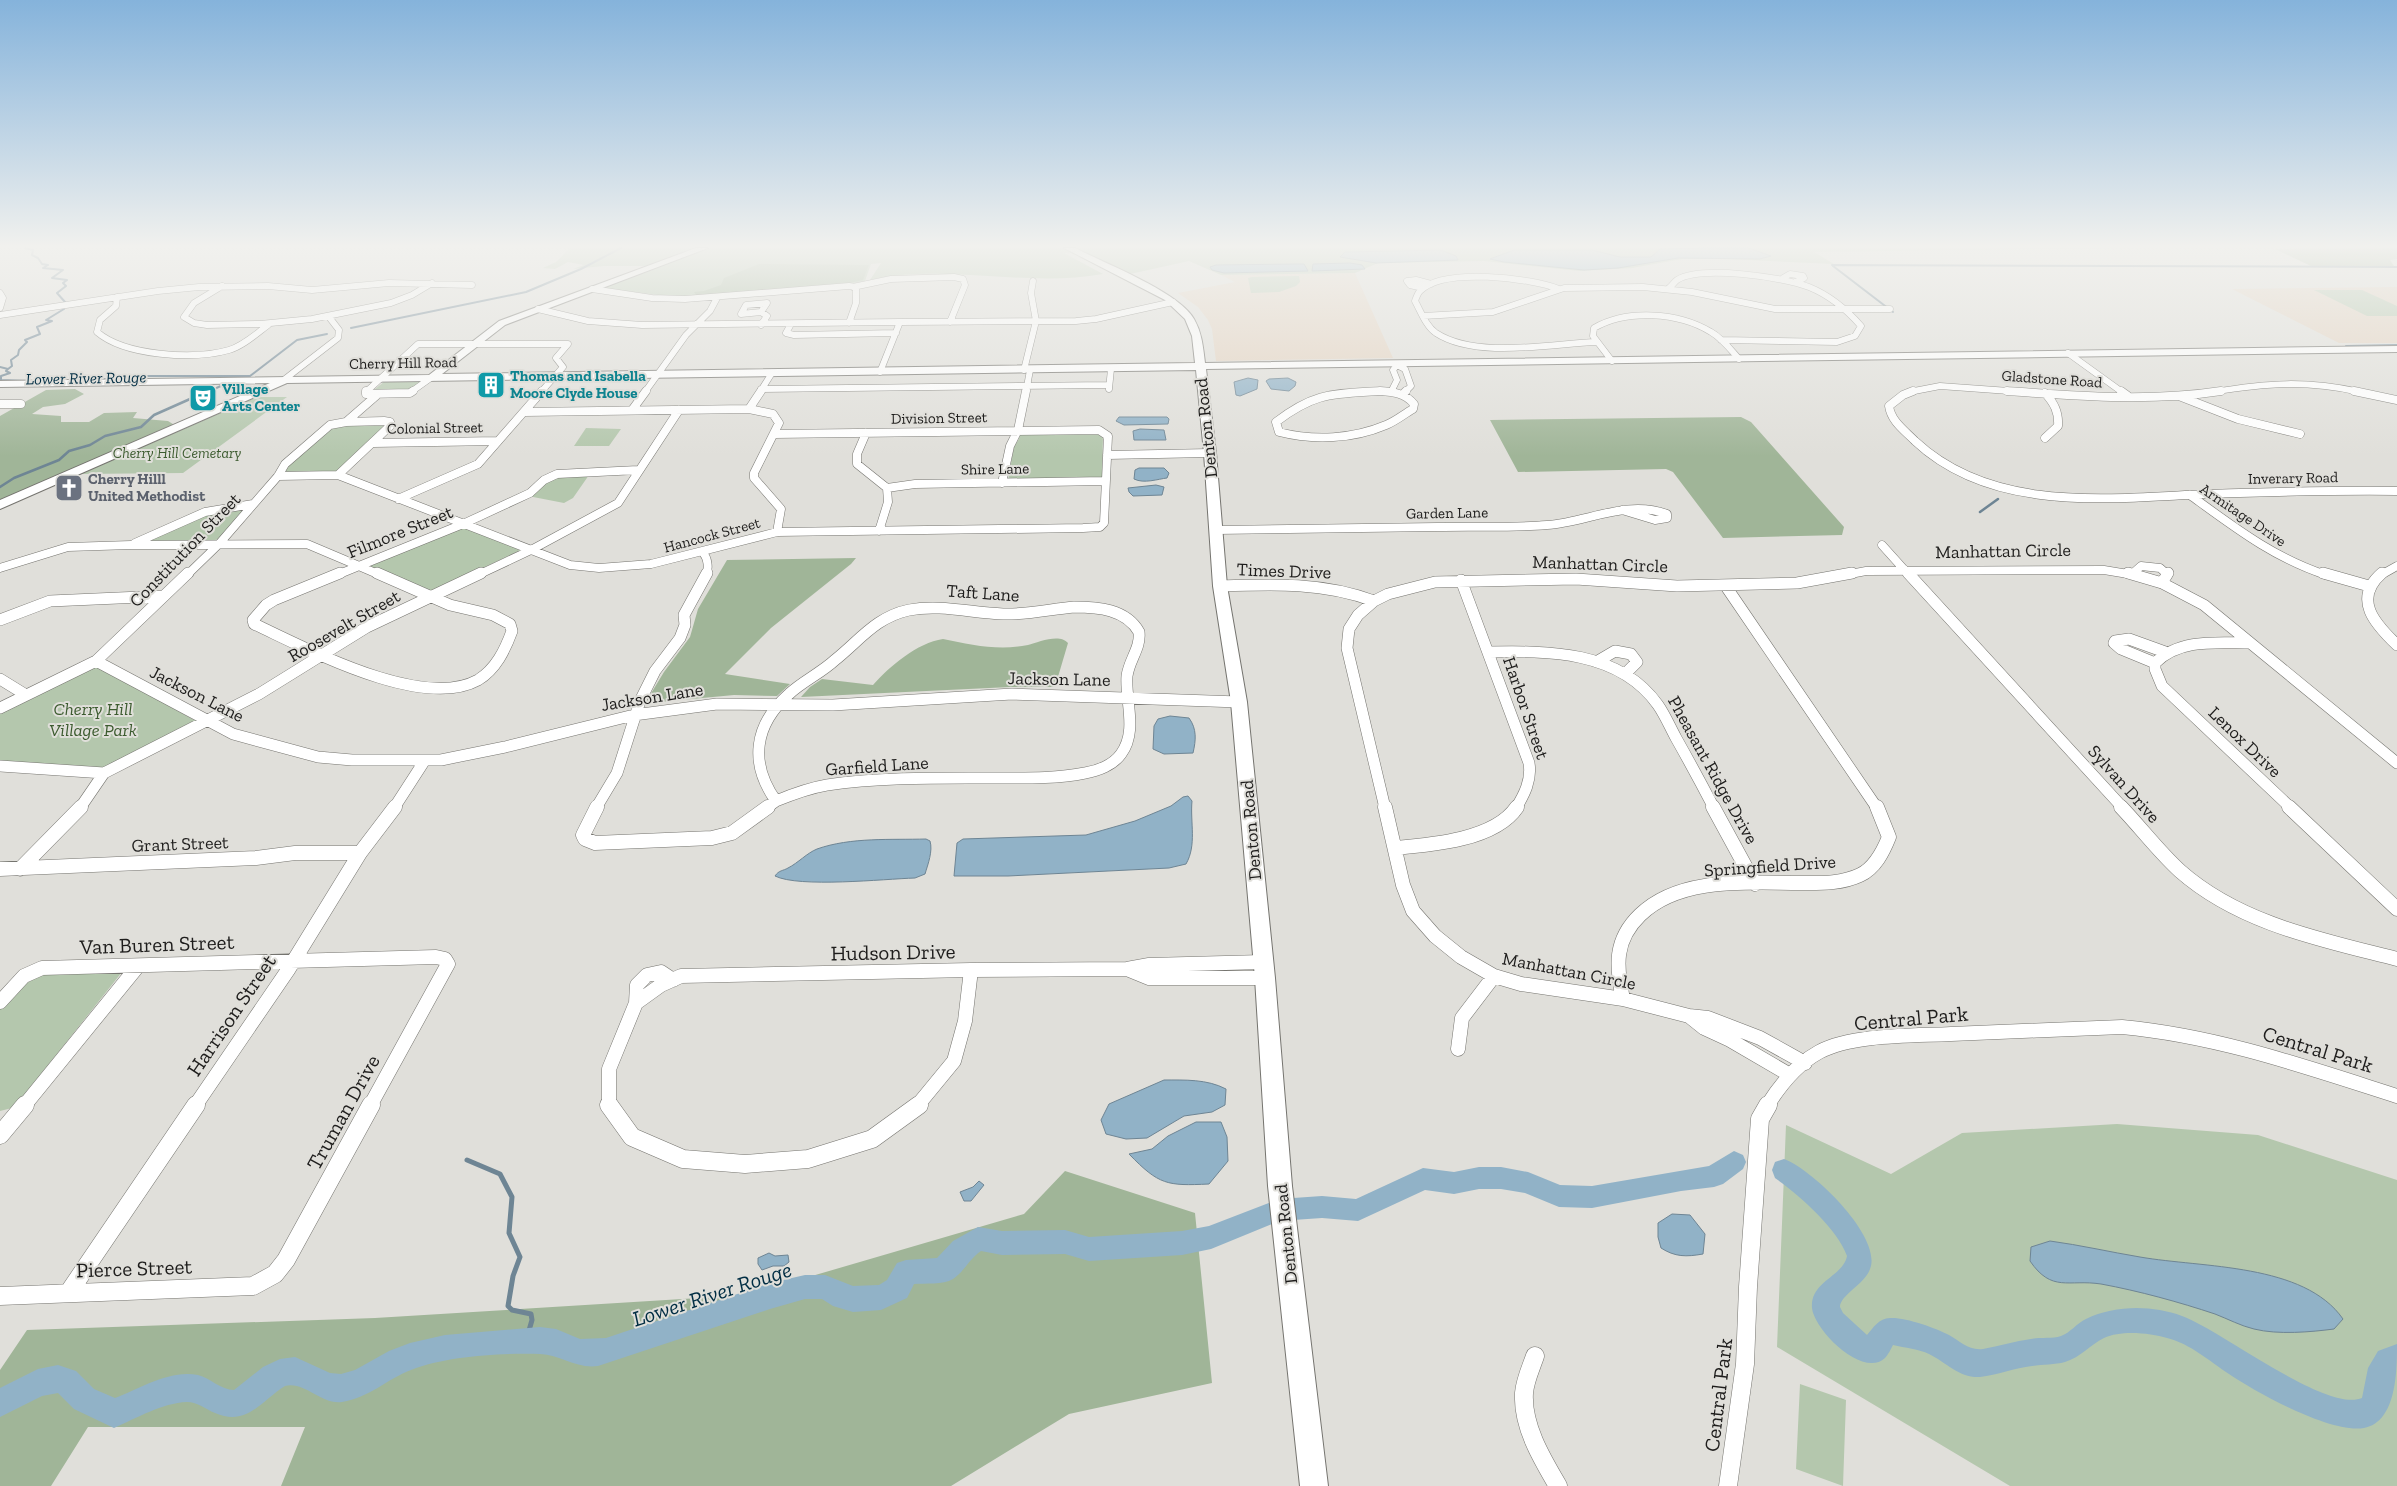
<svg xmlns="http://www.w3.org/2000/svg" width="2397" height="1486" viewBox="0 0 2397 1486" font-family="'Zilla Slab',serif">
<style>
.education{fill:#e3d2c0}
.green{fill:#b4c7ad}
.forest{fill:#a0b598}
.water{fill:#91b2c7;stroke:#6e8594}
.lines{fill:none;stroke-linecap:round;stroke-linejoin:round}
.stream-far2{stroke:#6e8594;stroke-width:2}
.stream-far1{stroke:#6e8594;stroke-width:2.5}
.stream{stroke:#6e8594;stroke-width:5}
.river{fill:#91b2c7;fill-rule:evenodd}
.street-far4-casing{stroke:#75746f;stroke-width:7}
.street-far3-casing{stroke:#75746f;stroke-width:9}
.street-far2-casing{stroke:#75746f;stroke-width:12}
.street-far1-casing{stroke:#75746f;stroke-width:15}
.street-casing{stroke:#75746f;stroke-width:19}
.secondary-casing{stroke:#75746f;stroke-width:2}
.street-far4{stroke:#fff;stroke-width:6}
.street-far3{stroke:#fff;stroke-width:8}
.street-far2{stroke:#fff;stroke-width:11}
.street-far1{stroke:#fff;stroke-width:14}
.street{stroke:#fff;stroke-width:18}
.secondary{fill:#fff;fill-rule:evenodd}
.labels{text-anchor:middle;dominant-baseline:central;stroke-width:4;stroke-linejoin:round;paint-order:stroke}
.far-street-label{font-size:15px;fill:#1e1d1c;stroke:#e0dfda}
.far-culture-label{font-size:15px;font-weight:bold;fill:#0d838f;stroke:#e0dfda;text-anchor:start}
.far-park-label{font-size:15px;font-style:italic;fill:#3c5b2f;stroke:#e0dfda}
.far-worship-label{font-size:15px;font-weight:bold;fill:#5b616d;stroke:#e0dfda;text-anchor:start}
.far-water-label{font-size:16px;font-style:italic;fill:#002d43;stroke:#e0dfda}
.street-label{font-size:18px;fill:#1e1d1c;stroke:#e0dfda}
.park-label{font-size:18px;font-style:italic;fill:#3c5b2f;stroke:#e0dfda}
.near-street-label{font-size:21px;fill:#1e1d1c;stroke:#e0dfda}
.near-water-label{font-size:22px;font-style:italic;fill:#002d43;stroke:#e0dfda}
</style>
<rect width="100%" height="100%" fill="#e0dfda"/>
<path class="education" d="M1355,273L1393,358L1216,361L1212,329L1208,320L1198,307L1178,293L1235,282L1221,275Z
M2397,287V343H2339L2232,289Z"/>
<path class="green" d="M570,248H2108L1814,252L1834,264L1726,259H1682L1632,268L1580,271L1484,261L1378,263L1355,273L1221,275L1189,261L1130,274L1084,252L1064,253L1103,274C1026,288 946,263 870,280L881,263L871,264L865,281L854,283L674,297L603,288L663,266H604L573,269L584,265L568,262L555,269L543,268L556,262Z
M1299,276L1300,282L1296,286L1279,292L1251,293L1248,278L1252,277Z
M2314,290H2362L2397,306V316H2367Z
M419,380L422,381L411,391L370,393L385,381Z
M257,397H287L183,473L81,474Z
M388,425L339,471L284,473L289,464L332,426Z
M586,428L621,429L609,446H574Z
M1100,431L1103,435L1102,477L1008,481L1014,446L1019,439L1020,432Z
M589,475L573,498L564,503L528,496L550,478Z
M246,509L220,538L213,541L149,543L147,540L209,512Z
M462,527L521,550L431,592L370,567L369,565Z
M93,667L101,668L196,721L104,769L0,763V711Z
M122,972L18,1103L12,1108L0,1111V1008L35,973Z
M2117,1124L2258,1135L2397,1180V1486H2010L1777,1347L1786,1125L1891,1174L1962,1133Z
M1800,1384L1846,1400L1843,1486L1796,1469Z"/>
<path class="forest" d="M2397,248V259L2390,260L2394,266L2319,267L2311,266L2275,249Z
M759,264L869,265L863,280L854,282L697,296L694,292L704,291L721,285L724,278Z
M75,389L84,394L65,404L43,407L32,414L61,416V422H89L104,413L137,412L133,418L168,421L176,426L0,501V416L46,390Z
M1741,417L1751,422L1844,527L1842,535L1723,538L1673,472L1666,469L1518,472L1490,420Z
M856,558L851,564L771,628L725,674L790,684L777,696L734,695L649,703L647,700L664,672L690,637L698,609L727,560Z
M943,639C971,645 999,651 1028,645C1038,642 1060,633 1068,643L1055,687H1010L801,697L810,687L822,679L873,685C890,666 917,643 943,639Z
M1065,1171L1195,1213L1212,1383L1069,1414L951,1486H281L305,1427H88L51,1486H0V1370L27,1330L375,1318L747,1295L1024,1214Z"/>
<path class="water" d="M1702,248H1749L1771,256L1760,259L1678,258L1618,268L1584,270L1504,262L1490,259L1514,250H1592L1620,257H1651L1660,249Z
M1441,250L1456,256L1458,260L1376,263L1340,257L1345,252Z
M1350,263L1362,265L1365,269L1312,271L1313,264Z
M1298,264H1304L1308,271L1224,273L1212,270L1210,267L1216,265Z
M1248,378L1258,380L1257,389L1240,396L1236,395L1234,382Z
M1288,378L1296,382L1295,386L1289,391L1271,389L1266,381L1269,379Z
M1119,417H1167L1169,419L1168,424L1124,425L1116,421Z
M1140,429L1164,430L1166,440H1134L1133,431Z
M1139,468H1164L1169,473L1167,478C1158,479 1144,484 1134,479L1135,470Z
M1156,485L1164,487L1162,495L1133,496L1129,492L1128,488Z
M1170,716L1189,718C1197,729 1196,740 1193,753L1164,754L1153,749L1154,726L1158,719Z
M1188,796L1192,801C1190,822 1197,845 1186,864L1169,868L1008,876H954L957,843L963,839L1086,835L1135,821L1171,806L1183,797Z
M926,839L930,841C933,851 928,864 925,874L915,878C884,879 799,888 775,876C779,870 783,871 788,868C798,863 807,853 817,849C851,837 891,840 926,839Z
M1164,1080C1185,1080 1207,1079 1226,1089L1225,1105L1212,1112L1184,1116L1147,1138L1126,1139L1106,1134L1101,1120L1109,1104Z
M1196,1122H1221L1227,1137L1228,1161L1209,1184C1167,1186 1159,1185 1129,1154L1152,1149L1168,1136Z
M979,1181L984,1185L971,1201H964L960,1192L973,1187Z
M1672,1214L1690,1215L1705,1234L1703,1254C1686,1257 1675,1257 1661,1248L1658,1237V1223Z
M2050,1241C2080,1245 2110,1252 2140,1257C2203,1268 2304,1263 2343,1319L2334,1329C2311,1332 2278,1335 2254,1329C2241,1326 2228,1319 2215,1314C2179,1302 2139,1291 2101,1284C2068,1279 2052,1293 2030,1261L2031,1247Z
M769,1253L775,1256L788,1255L789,1262L784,1266H773L762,1270L758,1264V1258Z"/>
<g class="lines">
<path class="stream-far2" d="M25,248L33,250L32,255L38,258L42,264L48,265L43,268L63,270L52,278L67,280L63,283L66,286L57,293L65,302
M1832,265L2397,267
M1833,266L1893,312
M351,328L526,292L581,269L621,248
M2346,346L2397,345
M0,367L8,369
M8,369L6,371L10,373L1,376V380L27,381
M8,369L12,366L11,360L18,355L19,350L27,342L25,340L40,334L37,327L52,321L46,320L64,309
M123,379L147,376H250L297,340L327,334
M71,380L112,379
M208,392L227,383"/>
<path class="stream-far1" d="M201,395L210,391
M0,487L14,478L59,460L69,451L90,445L105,436L141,427L154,415L190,399
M1980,512L1998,499"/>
<path class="stream" d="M467,1160L500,1174L512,1197L509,1233L520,1257L513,1276L508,1306L512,1310L531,1314L532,1320L526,1341"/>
<path class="river" d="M1734,1151L1743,1155L1746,1162L1743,1169L1723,1184L1714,1187L1681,1191L1592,1208L1559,1207L1525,1193L1501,1189H1479L1454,1194L1425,1190L1358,1221L1322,1218L1279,1221L1211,1249L1182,1255L1089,1261L1065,1254L1002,1255L981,1251C969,1259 964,1272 953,1279C943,1285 925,1283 914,1284L907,1298L881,1310L853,1312L833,1306L822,1299H805L770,1309L598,1366C576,1369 561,1355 540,1354C501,1353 447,1356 411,1370C387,1379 369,1398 342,1402C321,1405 305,1381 285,1386C261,1401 247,1427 215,1413C205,1409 198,1402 187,1402C162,1403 137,1418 114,1428L74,1409L58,1393L42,1396L0,1417V1388L38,1369L58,1365L76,1371L94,1389L115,1398C139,1389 170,1369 198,1375C210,1378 221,1390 234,1390L263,1367L280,1359L295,1357L330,1373L341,1374L355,1370L389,1351L410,1343L445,1335L540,1327L556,1329L580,1339L606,1338L770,1283L805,1275H825L853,1286L879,1285L887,1280L897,1263L906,1260L937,1258L953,1241L978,1227L1002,1231L1065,1230L1089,1237L1182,1231L1209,1226L1279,1199L1322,1196L1356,1199L1423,1168L1454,1172L1479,1167H1501L1528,1172L1560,1185L1592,1186L1709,1166Z
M1784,1159C1812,1169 1883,1237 1870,1269C1865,1284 1840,1295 1840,1307L1843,1313L1867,1335C1873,1328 1879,1318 1890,1318C1905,1317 1936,1328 1949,1335C1960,1341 1969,1351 1983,1349C1999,1346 2015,1341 2031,1339C2041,1337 2052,1339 2061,1336C2070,1333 2077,1323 2086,1319C2115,1305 2152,1305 2182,1316C2221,1330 2326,1413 2362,1398L2368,1368L2378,1351L2397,1344C2397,1370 2397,1422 2364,1428C2331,1434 2257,1393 2229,1374C2209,1361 2191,1344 2167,1338C2150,1333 2121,1330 2104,1338C2090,1345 2081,1357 2065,1362C2055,1365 2043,1364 2032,1366C2015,1368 1997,1375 1980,1377C1959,1378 1947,1363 1929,1354C1919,1349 1905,1348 1893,1345C1891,1349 1888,1355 1885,1358C1863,1379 1814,1330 1812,1308C1810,1281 1843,1277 1847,1256C1838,1229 1798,1194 1775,1178L1772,1170L1775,1162Z"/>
<defs>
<path id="street-far4" d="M1783,278L1790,274L1803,276L1804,278L1796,282
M222,286L194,303L184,317L194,323L207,325L260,324L312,319L391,303L412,295L432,283
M853,287L891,279L954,277L963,279L965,285L950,322
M1423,288L1410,285L1407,281L1416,280L1431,284
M1669,288C1672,286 1674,282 1677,280C1701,265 1783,277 1809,287C1829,295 1847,310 1861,326L1855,336L1837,342L1721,340
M592,289L652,298L685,299L849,286L856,287V303L849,323
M1559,289C1531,278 1443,267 1420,291C1418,293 1416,298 1415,301C1421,312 1426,326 1436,333C1476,359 1550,344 1596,342
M0,293L3,298L0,308
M117,297L116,306L100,320L97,332C125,356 194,360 229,350C243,346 256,334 268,325
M767,303L761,312L741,314L746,305Z
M538,309L588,321L642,325L900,322L880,372
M761,312L767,316L761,325
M0,315L158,291L199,287L268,286L312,290L389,283L472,285
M1423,316L1493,312L1564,288L1643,287L1692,292L1775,309H1890
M900,322L1076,321L1096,319L1173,302
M791,324L786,333L794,335L896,333
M2068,353L2122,392
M1612,361L1593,336L1594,328C1627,309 1678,312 1711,332C1722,338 1731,350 1739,359
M1024,370L1036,321L1031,293L1033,281
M285,379L338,338L339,330L329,317
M761,389L1109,385
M1109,389L1111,369
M366,392L418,344H568L556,358L563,367L541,392
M411,392L432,377
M645,392L686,335L710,311L717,298
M760,392L772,373
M1026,392L1030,370
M1364,392H1391
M1391,392L1397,380L1393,370L1397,365L1405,369L1411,386L1405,392
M1909,392L1940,386L2023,392
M2213,392C2267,383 2306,380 2360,392"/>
<path id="street-far3" d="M366,391V394L410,393L413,391
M1380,391C1393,392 1405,393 1414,404L1413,409C1404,414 1396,421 1386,425C1353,439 1314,441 1279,432L1276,422C1315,392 1333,394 1380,391Z
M1913,391L1903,395L1889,406C1891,421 1904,430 1915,441C1993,514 2110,498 2208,494C2271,492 2334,490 2397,491
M2007,391C2078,396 2150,402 2221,391
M2121,391L2128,396
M2354,391L2397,400
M2045,393C2054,403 2059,412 2058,426L2045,438
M1403,394L1406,391
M2179,396L2238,419L2300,434
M0,404H21
M749,409L761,391
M632,410L646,391
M524,412L749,409L773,414L779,423L754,473V478L781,509L777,532
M866,433L857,454V464L887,488L888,502L879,531
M373,443L498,441
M1107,455L1210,453
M338,475L391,425L390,422L384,421L346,422
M278,476L338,475L570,565L599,568L651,564L777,532L1083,528L1100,527L1104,523L1108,436L1099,430L774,434
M1002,483L1010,446L1018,430L1026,391
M887,488L915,484L1105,481
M2190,495C2234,527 2274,558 2326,575
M398,499L478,464L542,391
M1216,530C1290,529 1363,528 1437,527C1474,526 1511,528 1547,525C1588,522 1627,499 1667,514V518L1655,520L1622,510
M135,543L205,512L253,504
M1882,545L1909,575
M703,553C708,558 709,569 706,575
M359,566L380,575
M359,566L463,524L530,493L544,480L557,474L638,470
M0,568L68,547L131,545L307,544L359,566
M2132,574L2141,566L2160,568L2168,575
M187,575L219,544L278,476L285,464L330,425L346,422L377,395
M337,575L359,566
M478,575L531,550L618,503L679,410
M1845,575L1866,571L2104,570L2134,575
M2381,575L2397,566"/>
<path id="street-far2" d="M340,573L274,600L266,605L253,620L254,624C306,648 422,711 478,680C496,669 505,650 512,631L510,624L493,615L450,605L377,573
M1908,573L2123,808
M2128,573L2162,583L2204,605L2397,763
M2323,573L2369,586
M2382,573C2352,599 2375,624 2397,645
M1461,580L1529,763C1532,780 1524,795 1516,808
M2162,583L2168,573
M1725,585L1877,808
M1220,586C1273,584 1324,582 1374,601
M1074,607C1098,607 1126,609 1139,632C1141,648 1129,660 1127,676C1125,701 1138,731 1121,754C1113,765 1098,771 1085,773C1055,779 1024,778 994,778C941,778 879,777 827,785C809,788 793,794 776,801C749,763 754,725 789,694C803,681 821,673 835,660C860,640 876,617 909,610C940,604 972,613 1003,614C1027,615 1051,609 1074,607Z
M0,620L50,601L164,596
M2250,643C2217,643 2180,638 2155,663V669L2162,686L2291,808
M1488,652C1548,651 1619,650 1658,705C1665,715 1670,727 1676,738C1689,761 1702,785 1714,808
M96,661L233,734L318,757L352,760H441L505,747L634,715L717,704L833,705L1012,694L1239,702
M1598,661L1615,651L1631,654L1637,662L1626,673
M2155,663L2121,649L2114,643L2115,641L2129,639L2165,652
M0,679L26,695
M0,708L96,661L188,573
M0,766L104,773
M80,808L104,773L259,694L367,627L481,573
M394,808L425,760
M596,808L617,773L640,701L655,671L680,638L685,625L684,615L707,573
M766,808L776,801
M1385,808L1347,648L1349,629L1358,615L1374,601L1388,594L1435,582L1576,579L1677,586L1797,583L1852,573"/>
<path id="street-far1" d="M597,807L583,835L585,839L595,843L712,838L732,833L768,807
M1385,807L1403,885L1413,911L1435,936L1461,957L1494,976L1521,984L1623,999L1689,1016L1708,1018L1760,1038L1805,1063
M1713,807L1755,884
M2121,807C2141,828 2159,852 2180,871C2240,924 2323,940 2397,959
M2289,807L2397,909
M1395,848C1431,845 1495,840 1517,807
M0,869L256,858L295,853H360
M20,869L81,807
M1127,969L1149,978H1265
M971,970L1127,969L1149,965L1263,962
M1623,999C1616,966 1614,940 1640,915C1680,876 1749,883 1800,883C1820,883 1841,884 1860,875C1875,868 1883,852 1889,837L1877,807
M0,1002L24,976L42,968L436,957L445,959L448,964L370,1106
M636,1003L637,985L647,975L661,972L673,980
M1689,1016L1704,1028L1730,1040L1790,1075
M1458,1049L1462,1018L1494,976
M24,1106L138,966
M195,1106L288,970L360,853L395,807
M609,1106V1069L636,1003L661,985L681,976L971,970
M917,1106L954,1061L965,1021L971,970
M1767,1106C1780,1085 1797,1064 1819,1052C1853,1034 1913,1036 1951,1034C2008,1032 2065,1029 2122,1027C2218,1036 2306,1067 2397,1096"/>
<path id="street" d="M609,1105L632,1137L683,1159L745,1164L808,1159L872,1139L919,1105
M0,1135L25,1105
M69,1292L196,1105
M0,1296L253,1286L275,1274L286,1260L371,1105
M1535,1356C1531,1368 1525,1380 1524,1393C1522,1426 1542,1459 1558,1486
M1728,1486L1745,1364L1748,1287L1760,1119L1768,1105"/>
<path id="secondary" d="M696,248H708L505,325L442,374L1195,363L1192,336L1185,319L1165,300L1064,248H1075C1104,263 1179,292 1194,319C1202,333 1203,347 1205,363L2397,346V352L1206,369L1216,453L1227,586L1247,702L1275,978L1292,1186L1328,1486H1300L1268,1186L1255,978L1231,702L1213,586L1204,453L1196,370L287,383L0,509V500L270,383L0,387V381L429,375L499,321Z"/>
</defs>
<use href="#street-far4" class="street-far4-casing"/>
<use href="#street-far3" class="street-far3-casing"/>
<use href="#street-far2" class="street-far2-casing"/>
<use href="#street-far1" class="street-far1-casing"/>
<use href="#street" class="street-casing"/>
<use href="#secondary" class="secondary-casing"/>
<use href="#street-far4" class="street-far4"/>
<use href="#street-far3" class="street-far3"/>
<use href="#street-far2" class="street-far2"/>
<use href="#street-far1" class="street-far1"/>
<use href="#street" class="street"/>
<use href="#secondary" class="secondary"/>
</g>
<linearGradient id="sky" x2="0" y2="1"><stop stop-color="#85b3db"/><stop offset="0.54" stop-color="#f1f1ee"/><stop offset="1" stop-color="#f1f1ee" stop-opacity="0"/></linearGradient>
<rect width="2397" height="456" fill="url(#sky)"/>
<defs>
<symbol id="building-square" viewBox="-11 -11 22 22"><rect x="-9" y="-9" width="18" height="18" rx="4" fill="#0f9aa8" stroke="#e0dfda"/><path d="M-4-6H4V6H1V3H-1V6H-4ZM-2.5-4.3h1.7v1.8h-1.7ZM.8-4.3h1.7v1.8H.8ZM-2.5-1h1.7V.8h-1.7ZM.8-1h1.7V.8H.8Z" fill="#fff"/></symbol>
<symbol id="theatre-square" viewBox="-11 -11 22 22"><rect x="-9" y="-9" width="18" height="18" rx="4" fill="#0f9aa8" stroke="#e0dfda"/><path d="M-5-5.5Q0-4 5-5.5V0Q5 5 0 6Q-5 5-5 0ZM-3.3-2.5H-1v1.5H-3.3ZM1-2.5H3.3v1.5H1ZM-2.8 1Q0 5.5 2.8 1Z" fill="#fff"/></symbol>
<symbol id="church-square" viewBox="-11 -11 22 22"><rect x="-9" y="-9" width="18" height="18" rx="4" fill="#6b7280" stroke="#e0dfda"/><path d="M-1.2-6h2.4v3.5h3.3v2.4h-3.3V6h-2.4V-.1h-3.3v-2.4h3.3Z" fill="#fff"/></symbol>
</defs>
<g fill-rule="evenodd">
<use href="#building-square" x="475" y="369" width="32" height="32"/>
<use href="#theatre-square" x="187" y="382" width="32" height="32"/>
<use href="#church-square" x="53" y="472" width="32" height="32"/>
</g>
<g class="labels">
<g class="far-street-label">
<text transform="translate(403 363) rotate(-1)">Cherry Hill Road</text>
<text transform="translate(2052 379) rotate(4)">Gladstone Road</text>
<text transform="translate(939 418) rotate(-1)">Division Street</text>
<text transform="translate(435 428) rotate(-1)">Colonial Street</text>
<text transform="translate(995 469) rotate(-1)">Shire Lane</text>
<text transform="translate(2293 478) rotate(-1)">Inverary Road</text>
<text transform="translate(1447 513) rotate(-1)">Garden Lane</text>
<text transform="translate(2243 515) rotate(34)">Armitage Drive</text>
<text transform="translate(712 535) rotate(-15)">Hancock Street</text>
</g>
<g class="far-culture-label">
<text x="510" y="376">Thomas and Isabella<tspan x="510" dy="17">Moore Clyde House</tspan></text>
<text x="222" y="389">Village<tspan x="222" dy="17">Arts Center</tspan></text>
</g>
<g class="far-park-label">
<text x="177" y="453">Cherry Hill Cemetary</text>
</g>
<g class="far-worship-label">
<text x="88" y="479">Cherry Hilll<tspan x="88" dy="17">United Methodist</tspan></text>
</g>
<g class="far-water-label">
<text transform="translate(86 378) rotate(-1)">Lower River Rouge</text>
</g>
<g class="street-label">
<text transform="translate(1206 428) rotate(-96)">Denton Road</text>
<text transform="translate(400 532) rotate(-22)">Filmore Street</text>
<text transform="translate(185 550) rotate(-46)">Constitution Street</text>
<text transform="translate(2003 551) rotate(-1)">Manhattan Circle</text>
<text transform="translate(1600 564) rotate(2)">Manhattan Circle</text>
<text transform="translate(1284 571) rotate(2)">Times Drive</text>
<text transform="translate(983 593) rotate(4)">Taft Lane</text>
<text transform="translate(344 626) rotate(-30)">Roosevelt Street</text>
<text transform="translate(1059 679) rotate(1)">Jackson Lane</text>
<text transform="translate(197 694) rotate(27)">Jackson Lane</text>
<text transform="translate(652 697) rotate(-9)">Jackson Lane</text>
<text transform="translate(1526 708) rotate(71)">Harbor Street</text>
<text transform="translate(2245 742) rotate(44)">Lenox Drive</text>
<text transform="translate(877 766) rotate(-4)">Garfield Lane</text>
<text transform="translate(1713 770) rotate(61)">Pheasant Ridge Drive</text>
<text transform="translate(2124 784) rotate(48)">Sylvan Drive</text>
<text transform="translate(1251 830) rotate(-95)">Denton Road</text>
<text transform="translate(180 844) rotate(-2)">Grant Street</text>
<text transform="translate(1770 866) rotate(-4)">Springfield Drive</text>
<text transform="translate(1569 971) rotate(11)">Manhattan Circle</text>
<text transform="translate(1286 1234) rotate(-96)">Denton Road</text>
</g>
<g class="park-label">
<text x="93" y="709">Cherry Hill<tspan x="93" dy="21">Village Park</tspan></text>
</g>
<g class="near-street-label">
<text transform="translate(157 944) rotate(-2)">Van Buren Street</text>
<text transform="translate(893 952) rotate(-1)">Hudson Drive</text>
<text transform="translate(231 1015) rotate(-56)">Harrison Street</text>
<text transform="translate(1911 1018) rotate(-5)">Central Park</text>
<text transform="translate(2318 1049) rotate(17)">Central Park</text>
<text transform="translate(343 1112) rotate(-61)">Truman Drive</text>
<text transform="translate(134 1268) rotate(-2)">Pierce Street</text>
<text transform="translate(1718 1395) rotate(-83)">Central Park</text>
</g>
<g class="near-water-label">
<text transform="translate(712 1294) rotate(-18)">Lower River Rouge</text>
</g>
</g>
</svg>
